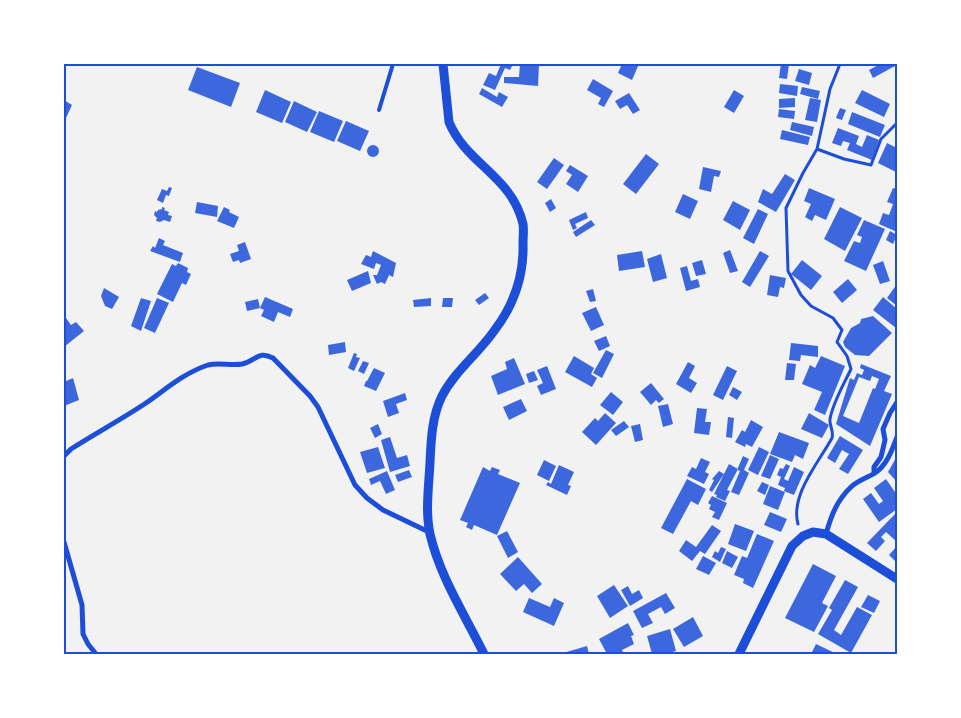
<svg xmlns="http://www.w3.org/2000/svg" width="961" height="718" viewBox="0 0 961 718" font-family="'Exo 2',sans-serif">
<style>
.building{fill:#3d67dc;fill-rule:evenodd}
.lines{fill:none;stroke-linecap:round;stroke-linejoin:round}
.path{stroke:#1d4ed8;stroke-width:3}
.service{stroke:#1d4ed8;stroke-width:4}
.minor{stroke:#1d4ed8;stroke-width:5}
.tertiary{stroke:#1d4ed8;stroke-width:9}
.neatline{fill:none;stroke:#1d4ed8;stroke-width:2}
</style>
<rect width="100%" height="100%" fill="#f2f2f2"/>
<path class="building" d="M501,64H513L510,70L505,68L495,90L483,85L489,73L496,76Z
M520,64H539L538,86L504,83V77H519Z
M622,64H639L632,80L618,73Z
M781,64H789L787,79L779,78Z
M880,64H894L895,66L873,78L869,70Z
M197,67L240,83L231,107L188,90Z
M799,69L812,73L809,85L795,81Z
M593,79L613,91L604,107L598,104L601,98L587,90Z
M780,84L798,86L797,96L779,93Z
M802,87L820,91L818,99L800,94Z
M482,88L497,97L499,92L508,97L502,107L479,94Z
M265,90L291,102L282,123L256,112Z
M734,90L744,96L734,113L724,107Z
M862,90L890,104L884,117L855,103Z
M629,93L640,110L633,114L627,105L620,109L615,101Z
M795,98V107L779,108V99Z
M810,98L821,100L817,122L805,120Z
M64,100L72,105L66,118L64,117Z
M294,101L317,112L307,132L285,122Z
M840,108L846,110L842,120L836,118Z
M779,109L795,111L794,119L778,117Z
M319,111L343,121L334,142L310,132Z
M852,112L885,125L880,137L848,124Z
M346,121L369,131L360,151L337,141Z
M792,122L814,127L812,136L790,130Z
M838,128L859,136L856,144L862,147L867,135L879,140L872,160L847,150L850,143L843,141L841,146L832,143Z
M782,130L810,137L808,145L780,139Z
M887,143L897,148V176L895,175L896,172L878,163Z
M367 151a6 6 0 1 1 12 0a6 6 0 1 1-12 0Z
M646,154L659,164L636,194L623,184Z
M554,158L564,165L547,189L537,182Z
M570,165L588,176L578,192L566,184L572,175L566,171Z
M703,167L721,171L719,177L714,176L711,192L699,189Z
M785,174L795,180L776,212L758,202L763,189L772,194Z
M169,187L172,188L169,196L166,195L163,203L157,200L162,189L167,191Z
M809,188L835,199L826,220L815,215L812,221L805,217L811,204L804,201Z
M893,188L897,189V232L879,224L883,213L889,215L893,204L887,202Z
M683,194L698,201L690,219L675,212Z
M551,199L556,208L550,212L545,203Z
M733,201L750,210L740,230L723,220Z
M197,202L218,206L217,217L195,213Z
M162,207L165,208L164,210L169,212L168,215L172,216L170,222L164,220L160,222L156,221L157,218L154,215L155,211L157,212L158,210L162,209Z
M224,207L230,210L229,212L239,217L234,228L217,221Z
M840,207L862,218L845,251L824,239Z
M758,209L768,214L754,244L743,238Z
M586,212L588,218L575,224L577,228L573,230L569,220Z
M591,220L595,225L576,237L573,232Z
M864,220L885,229L866,271L844,261L854,241L860,243L862,237L857,235Z
M890,231L897,235L893,244L886,240Z
M159,238L165,241L163,245L183,253L180,262L150,251L153,246L155,248Z
M245,242L251,259L240,263L239,260L233,262L230,254L239,251L237,245Z
M730,250L738,271L730,273L723,253Z
M373,251L396,263L393,277L389,275L385,284L381,282L377,284L373,275H377L381,265L376,263L374,269L361,264L366,255L371,257Z
M642,251L645,267L619,271L617,255Z
M760,251L769,256L750,287L742,282Z
M661,254L667,278L653,282L647,259Z
M702,260L706,274L696,276L692,263Z
M802,260L822,276L811,290L791,274Z
M883,261L890,281L880,284L873,265Z
M178,263L188,268L187,272L191,274L186,285L182,283L173,302L157,294L172,264L176,266Z
M687,266L691,281L698,279L700,287L686,291L680,268Z
M368,271L371,283L352,291L347,280Z
M770,275L786,278L784,288L780,287L778,297L767,295Z
M848,279L857,290L842,303L833,292Z
M897,284V306L887,298Z
M104,288L119,297L112,309L105,306L101,296Z
M593,289L596,301L590,302L586,291Z
M485,293L489,298L479,305L475,300Z
M265,297L293,309L290,317L278,312L274,322L261,316L264,310L260,308Z
M883,297L897,309L896,328L873,310Z
M141,298L151,301L141,331L131,326Z
M157,298L169,303L155,333L144,328Z
M431,298V306L414,307L413,300Z
M443,298H453L452,307H442Z
M258,299L260,308L247,311L245,302Z
M596,307L604,325L591,331L582,313Z
M873,316L892,333L869,356L855,355L845,347L843,342L851,328L860,323L861,319Z
M66,318L71,325L76,322L84,331L64,347V320Z
M606,336L610,346L599,351L594,341Z
M345,342L346,352L329,355L328,345Z
M791,343L818,346V357L801,355L800,361L789,360Z
M606,350L614,354L602,378L593,373Z
M354,353L357,354L356,357L360,358L354,371L348,368Z
M574,356L594,368L591,374L597,378L592,387L565,372Z
M821,356L845,366L825,415L814,410L822,392L802,384L810,365L815,368Z
M514,358L525,384L498,395L491,376L507,369L505,362Z
M363,361L369,363L364,374L358,371Z
M688,362L695,366L689,378L697,383L691,393L676,384Z
M787,363L796,364L794,380H785Z
M861,364L891,376L884,391L892,394L870,446L836,424L850,378L854,380L857,373L862,375L864,370L860,368ZM872,376L879,379L875,389L873,388L859,423L843,416L859,377L870,381Z
M547,366L556,389L541,395L537,386L543,383L537,370Z
M727,366L737,371L723,400L713,395Z
M374,368L385,373L376,391L364,386L366,381H367Z
M534,371L538,380L529,383L526,374Z
M73,378L79,400L64,406V382Z
M651,383L664,399L659,403L656,400L651,405L640,392Z
M733,387L742,392L737,400L729,395Z
M611,392L623,402L613,415L600,405Z
M405,393L407,400L396,404L399,413L388,417L383,401Z
M521,399L527,411L509,420L503,407Z
M668,404L673,424L663,427L658,406Z
M697,408L707,409L705,422H711L709,435L694,433Z
M605,413L616,423L596,445L582,432L595,418L598,421Z
M809,413L829,425L822,438L801,429Z
M728,417L734,418L732,438L726,437Z
M751,420L763,427L752,447L746,444L745,447L735,442L742,430L745,432Z
M624,421L629,427L616,436L611,430Z
M378,424L382,434L375,438L370,428Z
M640,424L643,440L635,442L631,426Z
M779,432L809,443L803,459L795,455L792,462L770,454Z
M840,436L863,450L848,474L839,469L849,454L842,450L835,463L827,458Z
M390,437L397,458L407,455L410,466L390,472L381,440Z
M378,447L385,468L367,473L360,452Z
M759,447L769,452L758,475L748,470Z
M770,455L779,459L770,479L761,476Z
M743,456L749,459L744,470L749,473L739,495L731,492L740,471L737,470Z
M897,456V482L888,472Z
M701,458L710,462L705,472L709,474L704,484L687,476L692,467L696,469Z
M544,460L556,466L549,481L537,475Z
M729,464L738,469L727,490L730,491L725,501L716,497L717,495L714,494Z
M786,464L790,466L784,479L788,481L794,467L804,472L794,495L784,491L785,488L778,485L781,477L777,475L780,468L783,469Z
M559,465L574,472L568,485L571,486L567,495L546,485L548,482L551,484Z
M483,467L490,471L492,467L500,470L498,474L520,483L497,535L474,525L472,530L466,527L468,523L460,520Z
M409,470L412,477L398,482L395,475Z
M387,471L395,490L386,494L380,481L371,485L369,479Z
M719,471L724,474L712,492L709,490L714,480L712,479Z
M687,479L706,489L698,505L691,501L673,534L661,528Z
M886,479L897,495V509L879,522L863,499L871,493L879,504L883,501L874,488Z
M762,482L769,485L765,495L757,491Z
M770,486L785,492L778,510L763,504Z
M712,496L727,503L719,520L712,517L715,512L709,509L711,505L708,503Z
M770,512L787,519L781,532L764,525Z
M895,514L897,516V542L886,532L881,537L885,541L876,551L867,543Z
M735,524L754,531L746,551L728,544Z
M712,525L721,531L705,554L700,551L692,561L679,551L686,540L696,547Z
M507,531L518,552L508,558L497,536Z
M757,534L774,541L753,588L743,583L744,579L734,575L742,556L747,558Z
M897,546V563L889,555Z
M721,547L726,549L720,562L712,557L715,551L718,553Z
M727,551L738,557L732,568L722,563Z
M703,556L716,563L709,575L696,569Z
M518,557L542,584L532,593L524,584L516,591L500,574Z
M813,564L836,576L822,603L828,606L814,632L785,618Z
M845,580L858,587L834,630L841,635L857,607L872,615L851,653L818,634L832,610L829,608Z
M614,585L628,606L610,618L597,596Z
M628,586L632,594L639,590L643,598L630,606L621,590Z
M666,593L675,608L665,614L661,607L648,614L653,623L642,628L633,611Z
M868,595L880,601L874,613L861,607Z
M529,598L550,607L554,598L564,603L554,626L523,612Z
M693,617L703,636L684,647L673,629Z
M628,623L634,635L631,636L634,644L622,650L623,652L619,654H607L599,639Z
M670,629L676,651L665,654H652L647,636Z
M816,644L837,654H811Z
M587,646L589,654H563V653Z"/>
<g class="lines">
<path class="path" d="M817,149L844,159L871,165L881,139L897,123
M798,524C790,495 819,462 832,438C834,431 829,425 830,419C833,402 844,384 851,369L847,356L837,342L842,330L833,318L811,306L801,295L788,271L786,208L803,173L817,149L830,89L840,64"/>
<path class="service" d="M379,110L393,64"/>
<path class="minor" d="M64,456L71,449C96,433 122,419 146,403C166,389 184,373 208,365C219,362 230,366 242,364C256,361 258,350 273,358L310,396L318,407L355,485L367,498L383,510L429,532
M874,473V467L881,457L885,440L883,429L890,413L897,402
M826,534C831,516 837,500 851,487C858,480 867,478 875,473C887,465 892,450 897,437
M64,542L82,605L83,634L88,644L96,654"/>
<path class="tertiary" d="M443,64L449,122C466,164 512,176 523,224C524,230 523,237 523,243C524,275 514,305 494,331C478,354 455,371 442,396C432,416 431,440 430,462C429,485 425,511 430,534C440,577 465,615 484,654
M739,654L792,546L803,536L813,532L826,534L897,579"/>
</g>
<rect width="961" height="718" fill="none" stroke="#ffffff" stroke-width="130"/>
<rect x="65" y="65" width="831" height="588" class="neatline"/>
</svg>
